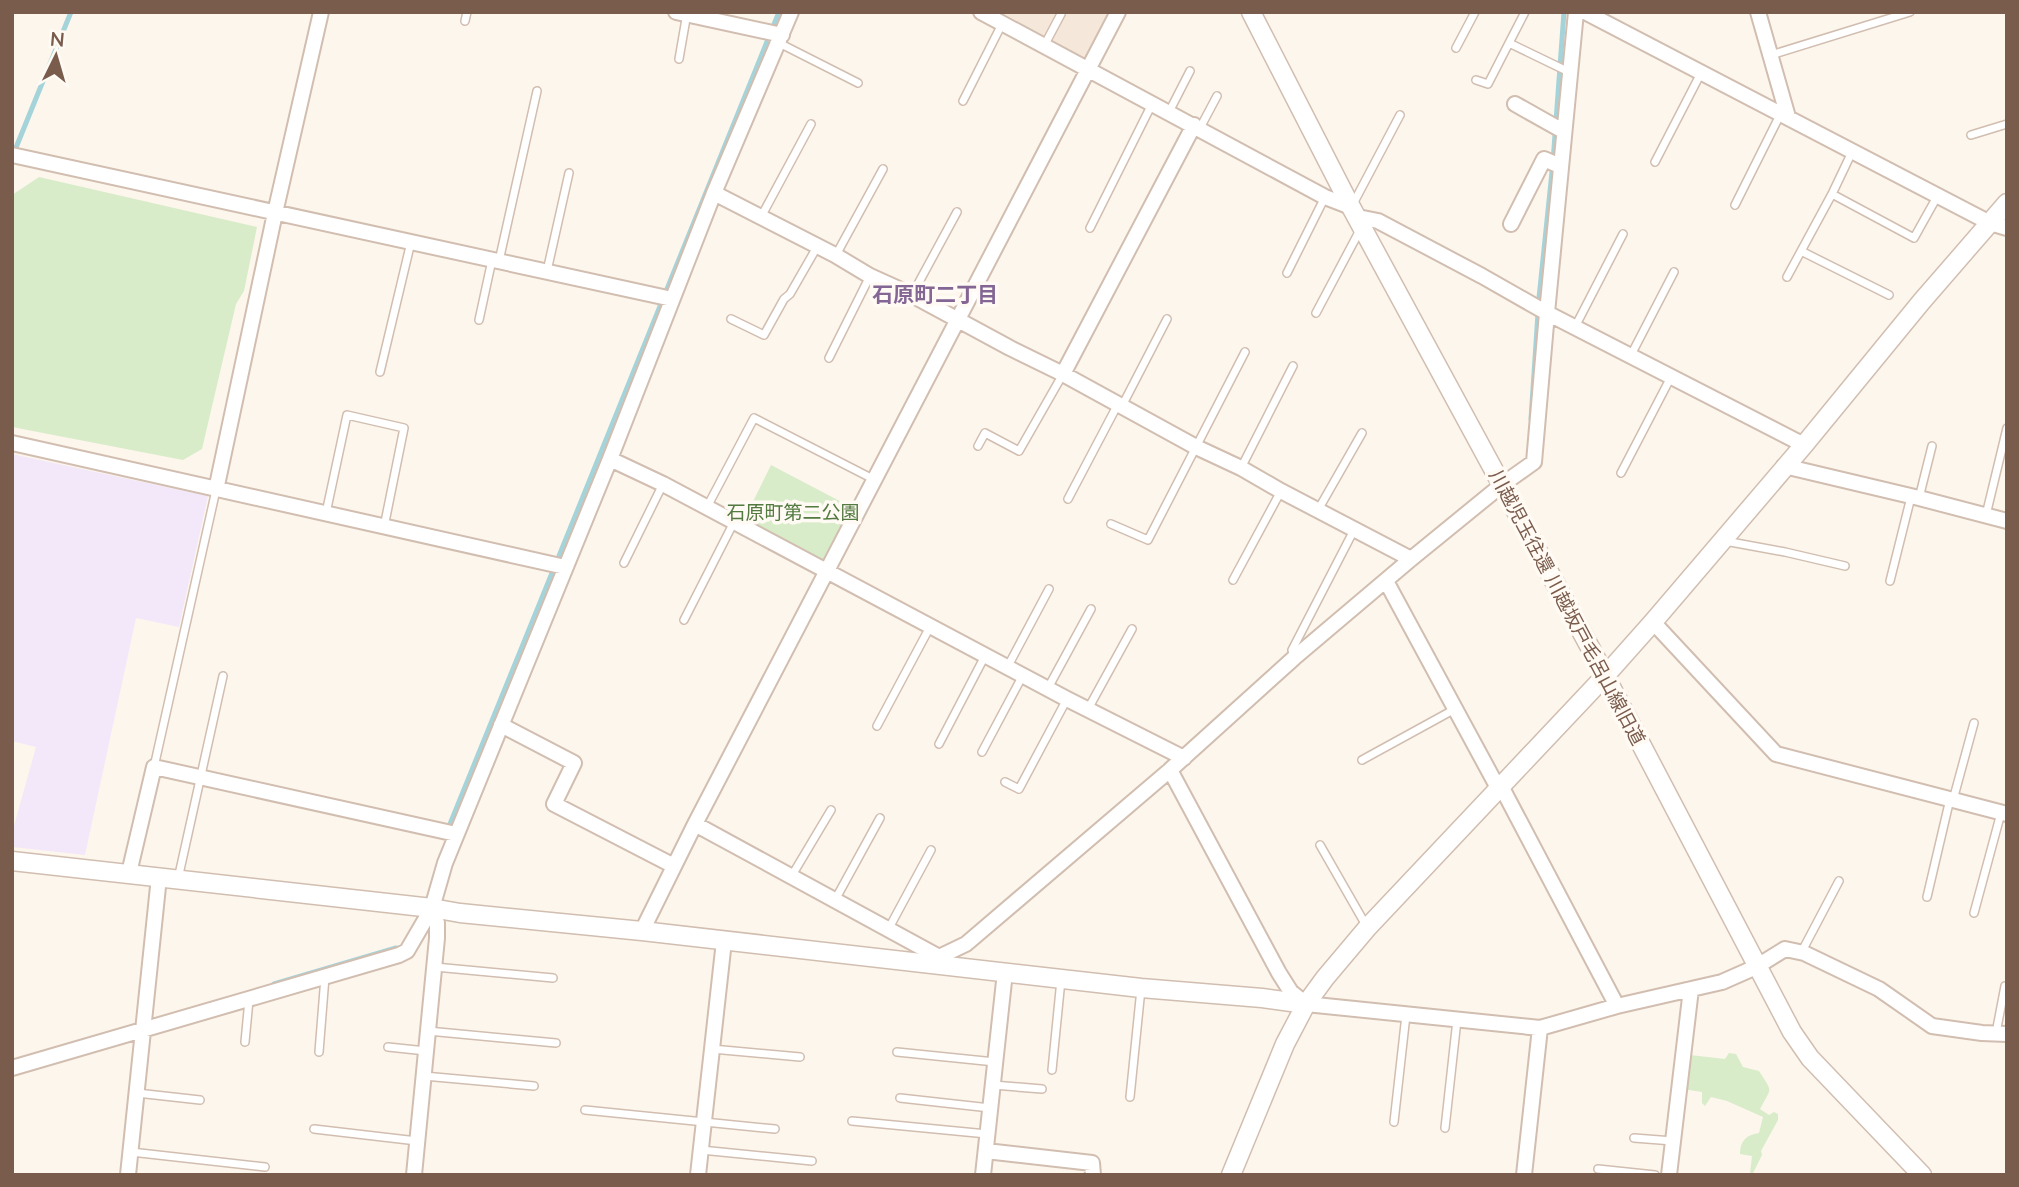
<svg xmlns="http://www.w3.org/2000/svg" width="2019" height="1187" viewBox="0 0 2019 1187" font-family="Lato,'Noto Sans JP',sans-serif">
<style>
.residential{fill:#f5e8da}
.education{fill:#f3e8fa}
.green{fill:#d8ecc9}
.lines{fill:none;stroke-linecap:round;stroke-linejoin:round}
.stream{stroke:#a5d3da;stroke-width:5}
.service-casing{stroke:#d1beb0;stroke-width:10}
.minor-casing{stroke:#d1beb0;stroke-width:18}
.tertiary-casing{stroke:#d1beb0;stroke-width:21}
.service{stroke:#fff;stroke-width:7}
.minor{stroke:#fff;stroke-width:14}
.tertiary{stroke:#fff;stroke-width:18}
.labels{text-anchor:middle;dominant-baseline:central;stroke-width:7;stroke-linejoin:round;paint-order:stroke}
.park-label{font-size:19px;fill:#537a41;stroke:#fffaf3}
.street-label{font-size:19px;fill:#7a5c4d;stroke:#fffaf3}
.neighbourhood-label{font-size:21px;font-weight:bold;fill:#846695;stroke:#fffaf3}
</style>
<rect width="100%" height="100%" fill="#fdf6ec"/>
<path class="residential" d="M1001,12H1112L1086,59Z"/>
<path class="education" d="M12,454L208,496L179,627L136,618L85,855L12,847V833L36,747L12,741Z"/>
<path class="green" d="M39,177L257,227L244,291L236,304L202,449L183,460L12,427V195Z
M771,465L853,508L824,562L744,520Z
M1729,1053L1736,1054L1743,1067L1759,1071C1773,1093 1772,1086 1760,1109L1769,1115L1774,1112L1778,1114V1120L1761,1151L1762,1155L1752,1175L1750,1174L1752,1156L1740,1154C1740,1141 1746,1135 1759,1133L1763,1117L1727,1101L1711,1097L1705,1106L1702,1103V1092L1682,1089L1684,1056L1690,1055L1725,1059Z"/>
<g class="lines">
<path class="stream" d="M13,155L71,12
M1531,419L1539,298L1553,162L1564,12
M559,556L779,12
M450,824L552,573
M274,984L396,948"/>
<defs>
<path id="service" d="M1525,12L1509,43L1569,72
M465,21L467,12
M779,43L858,83
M1044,46L1061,14
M1456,48L1475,12
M1771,55L1910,12
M679,59L687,13
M1476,80L1488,84L1509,43
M963,101L1002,24
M1169,112L1190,71
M1200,128L1217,96
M1971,135L2007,124
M1655,162L1701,73
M1832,194L1914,238L1938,195
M1353,204L1400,115
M1735,205L1781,113
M761,217L811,124
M1090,228L1152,104
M1801,251L1889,295
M836,255L883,169
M499,261L537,91
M547,271L569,173
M1287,273L1325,197
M1787,277L1832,194L1852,152
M912,295L957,212
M1316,313L1360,230
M731,319L764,335L784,299L790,294L817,247
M479,320L492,260
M1575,327L1623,234
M1631,355L1674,272
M829,358L870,276
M380,372L411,242
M1122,406L1167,319
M978,446L985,433L1019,451L1063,374
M1241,468L1293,366
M1621,473L1671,377
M1919,498L1932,446
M1068,499L1118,404
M707,507L754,418L875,480
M1318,510L1362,433
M326,513L347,415L404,428L384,527
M1986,515L2007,428
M1111,524L1148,540L1245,352
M1725,541L1785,552L1845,566
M624,563L663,484
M1233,580L1281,491
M1890,581L1911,497
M684,620L734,522
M1294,658L1292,650L1354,530
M1008,666L1049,589
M1048,688L1091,609
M1088,709L1132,629
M877,726L931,625
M939,744L986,654
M982,752L1023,675
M1362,760L1455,709
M154,767L216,490
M1005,782L1019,789L1067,699
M1953,800L1974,723
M1320,845L1367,927
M791,877L831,810
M178,879L223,676
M1927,897L1950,799
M835,900L880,818
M1974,913L2001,813
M889,928L931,850
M1801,953L1839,881
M435,967L553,978
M428,1031L556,1043
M1996,1033L2005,986
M245,1042L249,1000
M388,1047L426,1051
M712,1049L800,1057
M319,1052L325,977
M897,1052L995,1062
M1052,1070L1061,980
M424,1076L534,1086
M993,1085L1042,1089
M137,1093L200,1100
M1130,1097L1141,989
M900,1098L990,1108
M585,1110L775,1129
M852,1121L987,1134
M1394,1122L1406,1015
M1445,1128L1457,1020
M314,1129L417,1141
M1634,1138L1673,1141
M701,1150L812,1161
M131,1152L265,1167
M1598,1169L1655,1175"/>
<path id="minor" d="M676,12L782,35
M981,12L1325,197L1351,207
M1585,12L1990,223L2007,228
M1758,12L1788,117
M1515,104L1563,131
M12,155L672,299
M714,193L835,255L870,276L912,295L1010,348L1063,374L1196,447L1241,468L1281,491L1411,559
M1358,217L1378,221L1482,276L1547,313L1804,445
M1511,224L1544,159L1560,166
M1063,374L1194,125
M12,443L565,567
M610,459L663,484L1067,699L1184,758
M1784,466L1919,498L2007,521
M216,490L275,213L321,12
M1386,581L1498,788
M1653,622L1776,754L2007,814
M501,725L574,763L554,804L674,866
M1170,770L1279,973L1291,992L1306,1004L1540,1028L1617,1006L1722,982L1756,967L1785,949L1804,953L1879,989L1932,1026L1982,1033L2007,1034
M1501,786L1617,1006
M695,824L939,957
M129,873L154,767L456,834
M642,931L695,824L1118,12
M936,965L941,956L966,944L1170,770L1294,658L1411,559L1503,484L1534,462L1547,313L1576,12
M12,1068L399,955L407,951L432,908
M986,1151L1092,1163L1093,1175
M128,1175L159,877
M414,1175L437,938V923L432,908L445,863L610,459L714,193L791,12
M698,1175L724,941
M983,1175L1005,972
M1524,1175L1540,1028
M1669,1175L1691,989"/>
<path id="tertiary" d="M1251,12L1351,207L1599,664L1792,1032L1810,1058L1922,1175
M12,861L432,908L460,913L642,931L1141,988L1262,998L1306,1004
M1231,1175L1285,1044L1306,1004L1325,978L1368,927L1605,676L1653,622L1804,445L1922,301L2007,203"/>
</defs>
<use href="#service" class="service-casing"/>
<use href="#minor" class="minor-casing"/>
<use href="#tertiary" class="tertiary-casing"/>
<use href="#service" class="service"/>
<use href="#minor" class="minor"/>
<use href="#tertiary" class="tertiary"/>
</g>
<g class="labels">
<g class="park-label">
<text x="793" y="511">石原町第二公園</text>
</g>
<g class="street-label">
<text transform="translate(1568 607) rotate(62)">川越児玉往還 川越坂戸毛呂山線旧道</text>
</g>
<g class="neighbourhood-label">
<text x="935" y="293">石原町二丁目</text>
</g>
</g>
<rect width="2019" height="1187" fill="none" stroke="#7a5c4d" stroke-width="28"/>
<g transform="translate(56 56) rotate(5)" stroke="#fffaf3" stroke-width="5" paint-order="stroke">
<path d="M0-5L12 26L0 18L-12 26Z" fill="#7a5c4d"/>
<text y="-10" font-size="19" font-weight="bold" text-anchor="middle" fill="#7a5c4d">N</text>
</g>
</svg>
